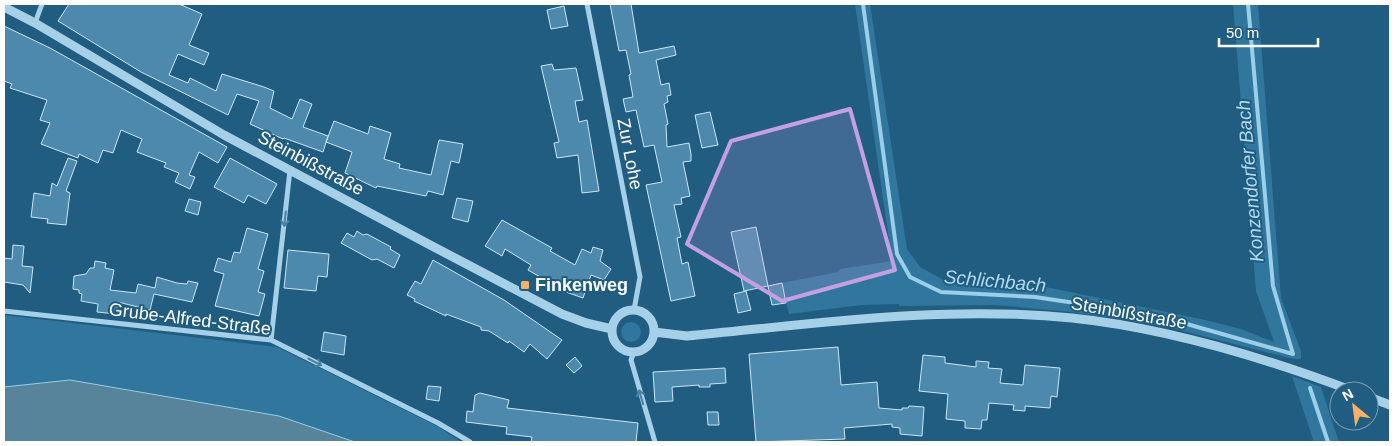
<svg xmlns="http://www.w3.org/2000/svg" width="1394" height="446" viewBox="0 0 1394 446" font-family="Arial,sans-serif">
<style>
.green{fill:#30769d}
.water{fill:#57839b;stroke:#9acee9}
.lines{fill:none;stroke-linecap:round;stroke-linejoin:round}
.stream{stroke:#9acee9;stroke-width:4}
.building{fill:#4d89ac;stroke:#cae6f6}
.minor{stroke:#a6d0e8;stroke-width:5}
.tertiary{stroke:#a6d0e8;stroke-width:9}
.oneway{stroke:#48809f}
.marked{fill:#c4a0e2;fill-opacity:0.2;stroke:#c4a0e2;stroke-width:4;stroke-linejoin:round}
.poi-dot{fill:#f5b167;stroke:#205d80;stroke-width:2}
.labels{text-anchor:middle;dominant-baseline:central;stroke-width:4;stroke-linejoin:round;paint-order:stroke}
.street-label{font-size:18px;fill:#fff;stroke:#205d80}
.poi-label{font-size:18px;font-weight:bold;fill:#fff;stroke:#205d80;text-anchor:start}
.water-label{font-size:19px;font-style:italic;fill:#b1daef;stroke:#205d80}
</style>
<rect width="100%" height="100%" fill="#205d80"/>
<path class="green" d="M855,4H870L907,249L920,267L951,284L1041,286L1201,319L1241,329L1274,342L1256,291L1233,4H1258L1281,298L1301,351V359H1293L1164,326L1072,312L995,305L899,306V304L862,305L789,314L782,283L838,272L840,269L892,261Z
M4,315L277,347L439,427L461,442H356L279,416L70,380L4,387Z
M621 332a10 10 0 1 1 20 0a10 10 0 1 1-20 0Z
M1292,376L1321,387L1339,442H1314Z"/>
<path class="water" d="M70,380L279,416L355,442H4V387Z"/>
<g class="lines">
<path class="stream" d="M863,4L897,254L910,277L941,292L1035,297L1155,315L1293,354
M1248,4L1273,286L1293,354
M1310,388L1328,442"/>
</g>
<path class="building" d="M69,4H179L202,14L189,45L209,53L204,65L178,54L169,75L188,83L190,78L216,91L222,74L264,87L274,91L270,108L292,119L300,99L312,104L303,127L328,136L323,152L284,138L283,139L250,124L259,101L237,94L228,115L141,72L58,21Z
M610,4H631L639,53L674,46L676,55L656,60L661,85L669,83L671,95L667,96L668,102L664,104L668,124L666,125L667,147L689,143L691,154V161L683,162L690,196L681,198L682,204L674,205L681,237L677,238L682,264L688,262L695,296L671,301L646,185L662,182L654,145L644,147L636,110L626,112L623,99L633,97L629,75L631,74L626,50L619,51Z
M564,6L568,26L551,29L547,10Z
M4,26L50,48L227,147L218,163L199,152L189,175L195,177L190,189L175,182L179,173L164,167L166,163L137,152L142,139L121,130L113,153L103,150L98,163L79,154L78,158L41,144L50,123L40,120L47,100L10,88L12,84L4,81Z
M552,64L554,70L576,68L583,100L575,101L579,122L587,120L599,191L582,193L578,155L557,158L554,143L559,142L541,66Z
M710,112L718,145L702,148L695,115Z
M334,121L368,134L370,126L391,133L384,159L400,164L399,168L431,175L439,140L463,144L459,163L451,161L443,195L428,191L426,196L377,186L376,188L345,173L352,152L326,142Z
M68,158L77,161L66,191L70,193L66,225L47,223L48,219L31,217L34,193L50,196L52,183L57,186Z
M230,158L277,184L266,204L248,195L244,203L214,187Z
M457,198L473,201L468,222L452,218Z
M189,199L201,202L198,215L185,211Z
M502,220L552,248L550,251L575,265L582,249L591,253L593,247L603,250L600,261L611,269L604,280L591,275L583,298L566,292L528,270L531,265L505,249L502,256L485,246Z
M756,227L768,286L744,291L731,232Z
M247,228L268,234L258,269L264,271L258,292L265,294L259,316L215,306L224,274L214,271L218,258L231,262L234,252L240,253Z
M357,231L363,235L367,234L391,247L390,249L400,255L394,268L377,259L372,260L341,243L347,233L354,237Z
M13,245L24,246L22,266L33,267L30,293L23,285L4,282V258L12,259Z
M288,250L329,254L327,277L318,276L316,291L284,288Z
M433,260L504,300L562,340L547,359L530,344L524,352L509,341L508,343L489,331L481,330V327L446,314V316L414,301L415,299L407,295L415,281L421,284Z
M95,261L106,263L105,268L114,270L110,290L136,293L138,284L155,288L157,277L177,283L187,284L188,281L198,283L192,302L154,294L150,310L118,302L116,314L97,312L98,304L81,301L82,294L79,293V290L73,289L74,276L86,274L90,268H94Z
M782,283L786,303L772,305L768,286Z
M746,291L751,310L738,313L734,294Z
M324,332L346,336L344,355L321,351Z
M838,347L841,385L877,382L879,408L902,410V408H908L909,406L924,407L922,436L900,434V428L892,427V424L844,428L845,439L756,442L749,354Z
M923,355L945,357V363L976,367V361L989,362L988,368L1002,369L1000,383L1023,385L1025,365L1060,368L1057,397L1051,396L1050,408L1025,406V411L1013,410L1014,405L989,403L987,420H982L981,429L965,428V421L946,419L948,394L919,391Z
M575,357L582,366L574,373L566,365Z
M725,368L726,383L710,384V387H699V385L672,387L673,401L655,402L653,372Z
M428,386L441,387L439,401L426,399Z
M480,393L509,400L507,408L638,423L636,442H531L532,437L506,434L507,427L466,422L467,411L473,412L475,395Z
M707,412H718L719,425H708Z"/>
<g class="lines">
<path class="minor" d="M587,4L640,277L634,310
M35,23L42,4
M4,311L271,340L438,423L470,442
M271,340L290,170
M634,352L631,360L655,442"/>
<path class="tertiary" d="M4,7L35,23L224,135L432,246L562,314L586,323L612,329
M612 331a21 21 0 1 1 42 0a21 21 0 1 1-42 0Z
M654,332L687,336C814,324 944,305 1072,318C1168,328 1263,357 1353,391
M1369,397L1390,405"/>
</g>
<defs><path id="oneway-shaft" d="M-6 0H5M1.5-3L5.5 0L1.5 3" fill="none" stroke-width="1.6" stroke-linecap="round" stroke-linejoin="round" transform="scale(1.25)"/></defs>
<g class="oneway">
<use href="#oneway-shaft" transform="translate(285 219) rotate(96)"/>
<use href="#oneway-shaft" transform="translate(315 362) rotate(27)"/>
<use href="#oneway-shaft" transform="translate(641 397) rotate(-107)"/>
</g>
<path class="marked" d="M850,109L895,270L782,301L687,244L731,141Z"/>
<rect class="poi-dot" x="520" y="280" width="10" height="10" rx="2.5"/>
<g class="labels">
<g class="street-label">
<text transform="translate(630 154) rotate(79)">Zur Lohe</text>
<text transform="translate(311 163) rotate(28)">Steinbißstraße</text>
<text transform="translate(1129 313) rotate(10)">Steinbißstraße</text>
<text transform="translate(190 319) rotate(7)">Grube-Alfred-Straße</text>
</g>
<g class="poi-label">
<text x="535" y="285">Finkenweg</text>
</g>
<g class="water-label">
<text transform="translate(1250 181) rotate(-95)">Konzendorfer Bach</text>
<text transform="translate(995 281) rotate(5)">Schlichbach</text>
</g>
</g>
<rect width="1394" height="446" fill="none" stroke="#ffffff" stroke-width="10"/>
<g transform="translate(1354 406) rotate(331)"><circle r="24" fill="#205d80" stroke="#799eb3"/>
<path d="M0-4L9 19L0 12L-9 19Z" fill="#f5b167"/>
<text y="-8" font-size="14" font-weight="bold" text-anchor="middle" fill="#ffffff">N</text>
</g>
<path d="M1219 38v8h99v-8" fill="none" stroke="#ffffff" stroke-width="2.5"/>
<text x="1226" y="38" font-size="15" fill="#ffffff" stroke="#205d80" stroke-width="4" paint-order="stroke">50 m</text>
</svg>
